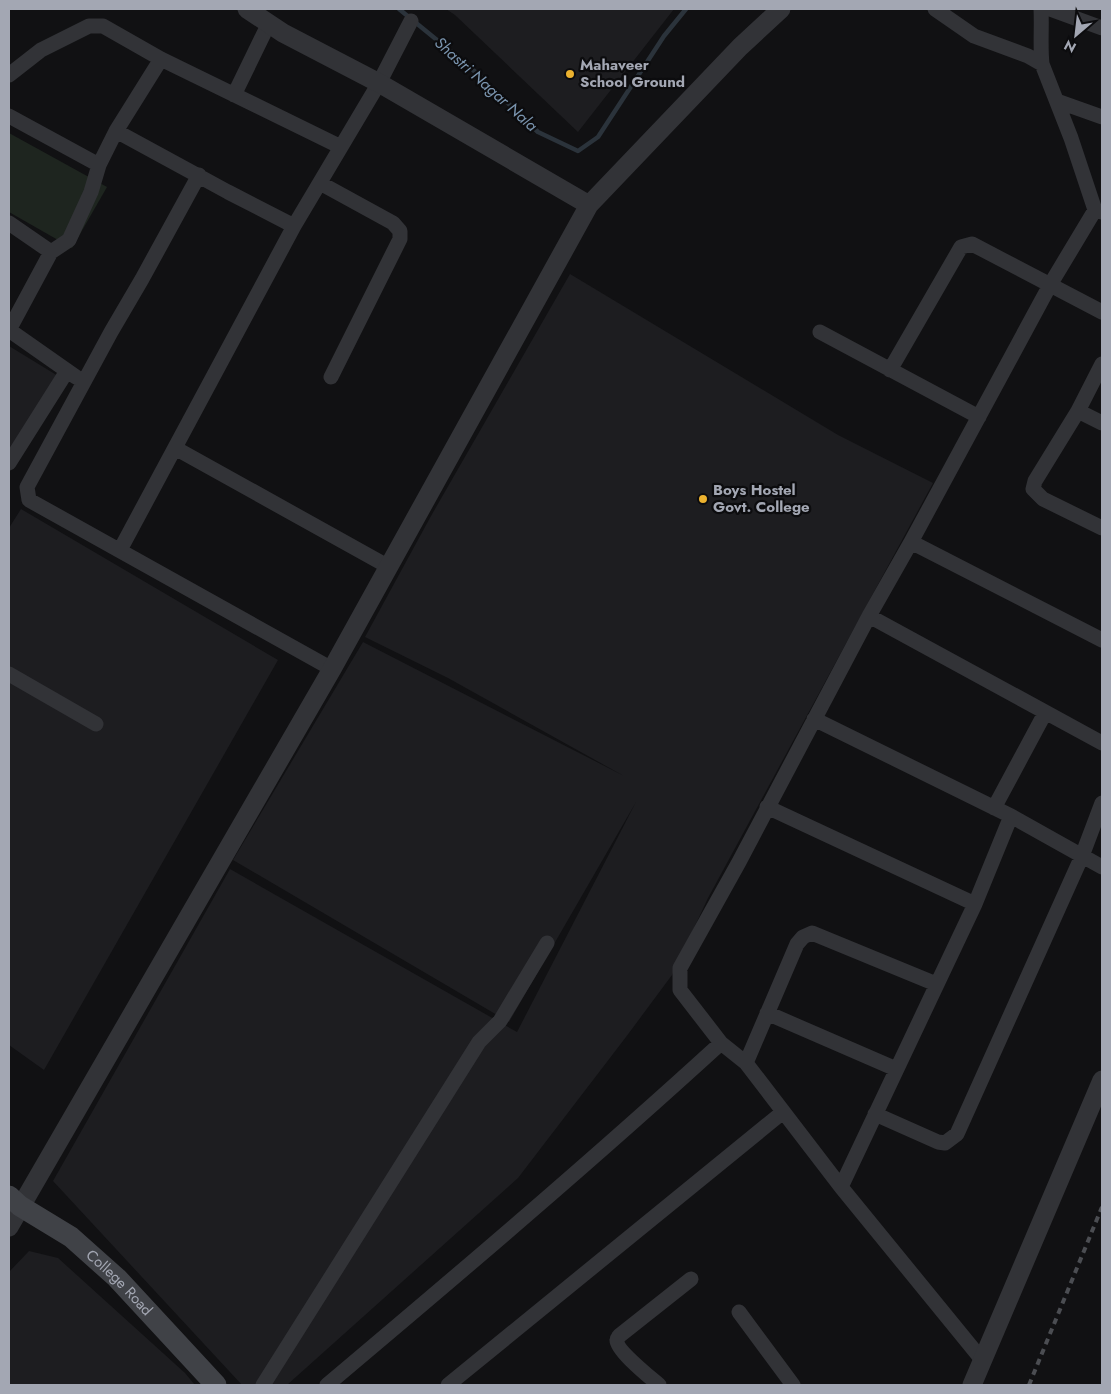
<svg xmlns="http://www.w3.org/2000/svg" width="1111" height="1394" viewBox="0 0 1111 1394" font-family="Jost,sans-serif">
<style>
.built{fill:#1d1d20}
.green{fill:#1e251f}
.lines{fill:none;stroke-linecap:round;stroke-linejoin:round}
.stream{stroke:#2b333b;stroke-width:4.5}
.minor{stroke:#323337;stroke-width:15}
.tertiary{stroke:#323337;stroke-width:19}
.secondary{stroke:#404247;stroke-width:21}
.rail{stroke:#4b4d52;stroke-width:4;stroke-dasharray:6 5;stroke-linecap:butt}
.poi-dot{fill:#ecb22f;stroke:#0c0c0e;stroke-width:2}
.labels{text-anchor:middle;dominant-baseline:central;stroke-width:4.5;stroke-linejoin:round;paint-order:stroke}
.poi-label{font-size:15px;font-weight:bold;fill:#a3a7b3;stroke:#0c0c0e;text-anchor:start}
.street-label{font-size:15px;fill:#a3a7b3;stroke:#0c0c0e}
.water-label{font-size:16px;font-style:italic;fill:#7a94ae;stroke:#0c0c0e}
</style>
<rect width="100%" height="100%" fill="#111113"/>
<path class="built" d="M446,9H674L578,132L455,15Z
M570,274L838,435L933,483L708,898L672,975L626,1037L518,1178L287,1385H242L53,1181L230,869L517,1032L636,802L509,1022L233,860L363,642L624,776L448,678L365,637L431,516Z
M9,346L63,379L9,459Z
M21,509L278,660L44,1070L9,1045V528Z
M29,1251L58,1258L185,1373L195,1385H9V1272Z"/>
<path class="green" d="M9,133L107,187L72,248L9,212Z"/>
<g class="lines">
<path class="stream" d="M399,9L470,67L538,132L578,151L598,137L664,36L686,9"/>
<path class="minor" d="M935,9L974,36L1028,56L1042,64C1040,46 1042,27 1041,9
M1050,9L1102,28
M1042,64L1071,138L1095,210
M9,75L41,50L89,26H103L161,59L341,147
M234,95L269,23
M1057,101L1102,117
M9,116L99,165L91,192L69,240L51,252L9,223
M116,131L228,192L294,226
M99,165L116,131L161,59
M199,175L142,279L111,332L27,487L29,500L332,669
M320,183L393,223L400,231V239L331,377
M9,330L76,377
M9,330L51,252
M820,332L979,417
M1102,364L1078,411L1102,423
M890,370L961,247L972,244L1102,312
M1078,411L1035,481L1033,489L1043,499L1102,528
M175,448L389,567
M9,463L67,371
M911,542L1102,640
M120,550L294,226L379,83L411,21
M869,616L1102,743
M9,674L96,724
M814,719L1011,816
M767,807L975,904
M994,808L1045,713
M767,1013L896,1069
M746,1063L797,944L803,937L812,933L936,984
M875,1114L938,1142L945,1143L957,1134L1082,856L1102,803
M841,1187L975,904L1011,816L1102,867
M739,1312L793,1385
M983,1361L841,1187L746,1063L721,1043L680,990V968L739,862L869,616L911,542L1050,285L1095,210L1102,212
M263,1385L479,1042L500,1021L547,943
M327,1385C460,1273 593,1160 721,1043
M448,1385L783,1112
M659,1385C651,1378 616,1350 617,1340C617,1338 619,1337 619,1336L691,1279"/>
<path class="tertiary" d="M247,9L283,33L379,83L589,205
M9,1227L332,669L589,205L740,47L781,9
M972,1385L1102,1080"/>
<path class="secondary" id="s1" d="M9,1196L20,1206L71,1237L117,1278L216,1385"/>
<path class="rail" d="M1029,1385L1102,1207"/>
</g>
<g class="poi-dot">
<circle cx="570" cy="74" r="5"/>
<circle cx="703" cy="499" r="5"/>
</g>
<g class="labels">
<g class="poi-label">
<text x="580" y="65">Mahaveer<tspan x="580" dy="17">School Ground</tspan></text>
<text x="713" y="490">Boys Hostel<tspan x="713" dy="17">Govt. College</tspan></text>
</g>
<g class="street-label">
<text stroke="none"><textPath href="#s1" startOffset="141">College Road</textPath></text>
</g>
<g class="water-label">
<text transform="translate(486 84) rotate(42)">Shastri Nagar Nala</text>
</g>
</g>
<rect width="1111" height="1394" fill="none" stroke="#a3a7b3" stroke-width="20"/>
<g transform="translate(1076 35) rotate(208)" stroke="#0c0c0e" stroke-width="4" paint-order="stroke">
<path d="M0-4L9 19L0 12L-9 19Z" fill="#a3a7b3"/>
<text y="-8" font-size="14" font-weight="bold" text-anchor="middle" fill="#a3a7b3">N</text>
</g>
</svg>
